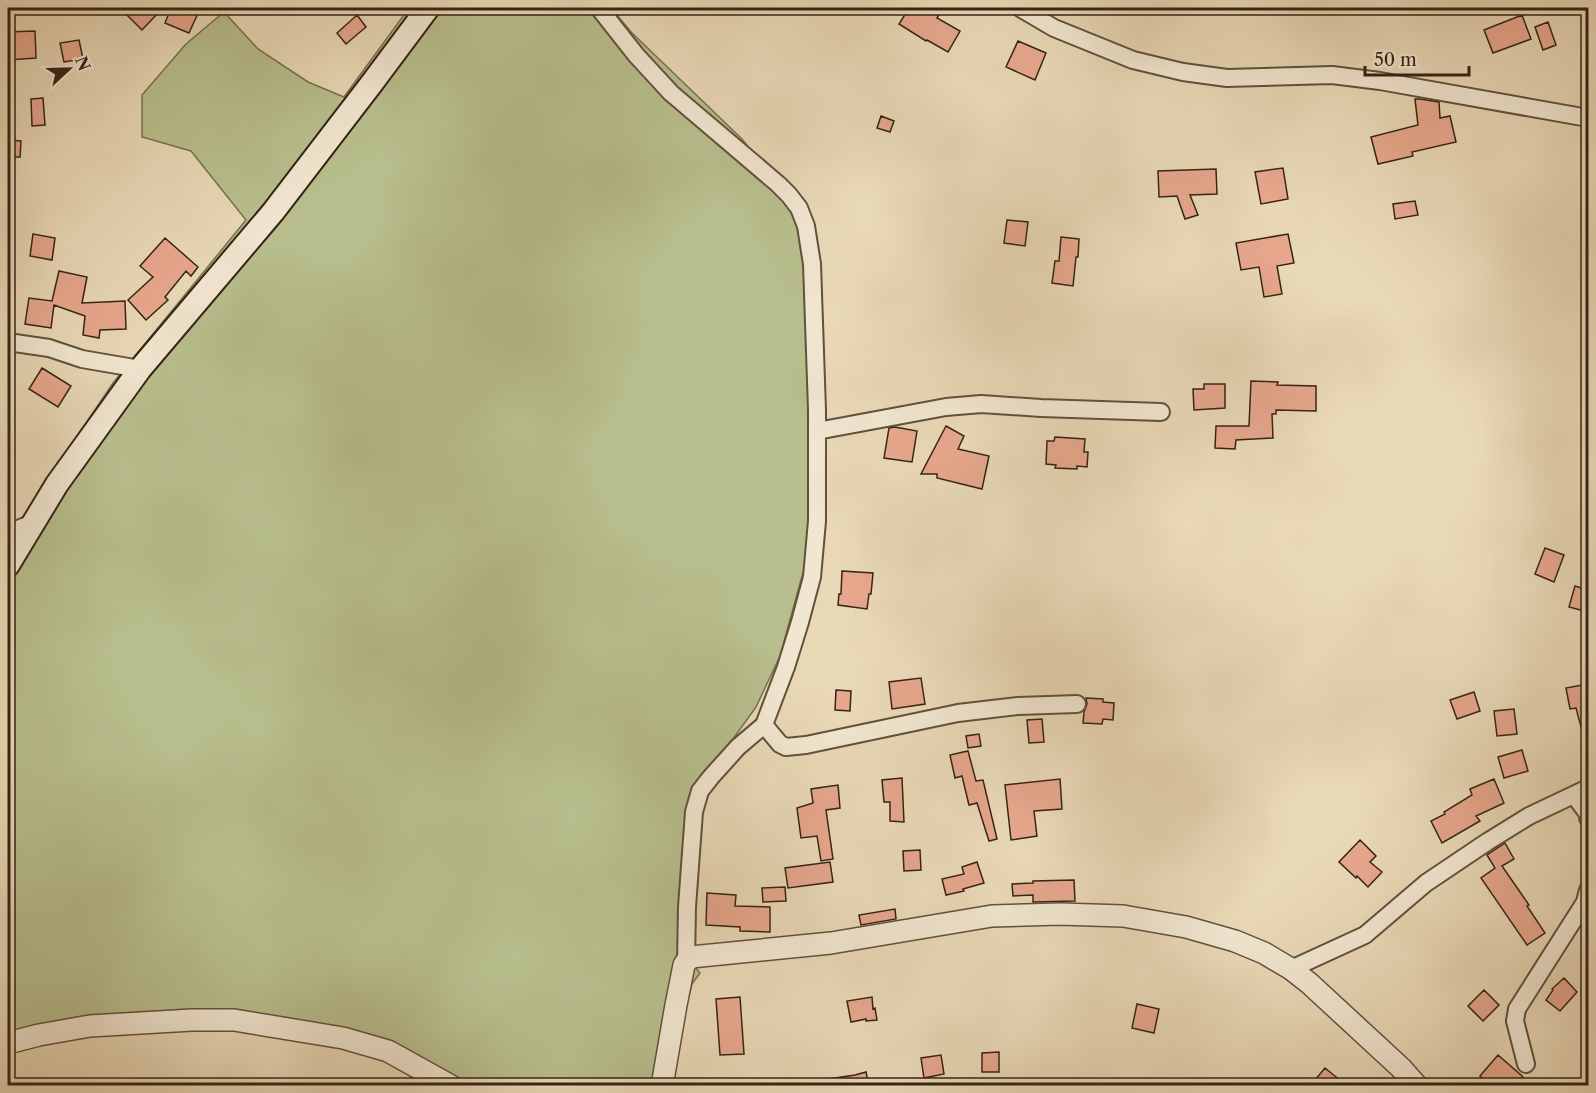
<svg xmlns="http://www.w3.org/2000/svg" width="1596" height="1093" viewBox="0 0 1596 1093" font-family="'Libre Caslon Text',serif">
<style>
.green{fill:#b8be8d;stroke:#767150;stroke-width:1.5}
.building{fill:#e7a78d;stroke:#342414;stroke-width:1.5}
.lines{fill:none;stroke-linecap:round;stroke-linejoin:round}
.minor-casing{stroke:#61513c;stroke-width:20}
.tertiary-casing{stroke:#61513c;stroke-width:24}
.secondary-casing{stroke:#342414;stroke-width:26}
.minor{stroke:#f1e6d0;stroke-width:16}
.tertiary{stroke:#f1e6d0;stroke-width:21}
.secondary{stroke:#f1e6d0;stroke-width:22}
</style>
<rect width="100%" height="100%" fill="#e9d8b6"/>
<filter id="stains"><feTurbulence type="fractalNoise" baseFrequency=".00333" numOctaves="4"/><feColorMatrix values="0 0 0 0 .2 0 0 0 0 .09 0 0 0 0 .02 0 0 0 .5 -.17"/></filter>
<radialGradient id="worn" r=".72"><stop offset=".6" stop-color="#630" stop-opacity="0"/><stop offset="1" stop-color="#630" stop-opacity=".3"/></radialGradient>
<path class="green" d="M409,8H611L632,33L742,139L782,189L811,261L810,520L804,569L780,656L756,707L707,775L700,811L691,962L700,973L692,984L688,999L669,1085H457L339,1035L151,1023L8,1048V547L38,494L113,383L246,220L191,151L142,137V95L186,44L224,12L258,49L308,82L344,97Z"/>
<path class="building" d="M133,8H153L158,13L142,30L126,14Z
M171,8H191L199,11L189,33L165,23Z
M909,8H943L937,18L960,31L948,52L927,40L926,41L899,24Z
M357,15L366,27L346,44L337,33Z
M1522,15L1531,39L1493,53L1484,30Z
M1548,22L1556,45L1543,50L1535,27Z
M35,31L36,58L8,60V32Z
M79,40L83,59L64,62L60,43Z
M1018,41L1046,53L1035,80L1006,67Z
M43,98L45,125L32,126L31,99Z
M1415,99H1420L1439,102L1440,118L1450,116L1456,142L1412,152L1413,156L1378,164L1371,137L1418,125Z
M881,116L894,121L890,132L877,128Z
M8,140L21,141L20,157H8Z
M1283,168L1288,199L1261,204L1255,172Z
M1216,169L1217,194L1190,195L1198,215L1185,219L1177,196L1159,197L1158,171Z
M1415,201L1418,215L1395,219L1393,204Z
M1007,220L1028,222L1025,246L1004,243Z
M33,234L55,238L52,260L30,256Z
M1288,234L1294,263L1277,266L1282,294L1264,297L1259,267L1241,270L1236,243Z
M1061,237L1079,239L1078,257H1076L1073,286L1052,283L1055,261H1059Z
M165,238L198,267L191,276L186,271L165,297L168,300L146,320L128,300L153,277L140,266Z
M59,271L87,277L82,303L125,301L126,329L100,330L99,338L83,335L85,316L54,305L51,328L25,324L29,298L52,301Z
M42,368L71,386L58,407L29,389Z
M1251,381L1278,382L1277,385L1316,386V411L1276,410V414H1272L1273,438L1236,440L1235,449L1215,448L1216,426H1249Z
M1204,384H1225V408L1194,410L1193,389H1204Z
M946,426L964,436L958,449L989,456L982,489L937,478V474H921Z
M895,427L917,431L912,462L884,458L889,428Z
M1055,437L1085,439L1084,452H1088L1087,467L1077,466V469L1055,468L1056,465L1046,464L1047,441H1054Z
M1545,548L1564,555L1554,582L1535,574Z
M842,571L873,573L871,594H869L867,609L838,605L839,594H841Z
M1575,586L1588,590V612L1569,607Z
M921,678L925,704L892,709L889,682Z
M1588,684V742H1585L1576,708L1570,709L1566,688Z
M836,690L851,691L850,711L835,710Z
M1474,692L1480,711L1457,719L1450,700Z
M1086,698L1103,699V702L1114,703L1113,720L1103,719L1102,724L1083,723L1084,712L1087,704Z
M1514,709L1517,734L1497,736L1494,711Z
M1042,719L1044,742L1029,743L1027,720Z
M979,734L981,746L968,748L966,736Z
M1522,750L1528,771L1504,778L1498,757Z
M968,751L976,781L983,780L997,839L989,841L977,803L969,805L962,776L955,778L950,755Z
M902,778L904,822L890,821V802H884L882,780Z
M1060,779L1062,809L1034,811L1037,836L1011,840L1005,785Z
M1494,779L1504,803L1476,816L1480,821L1442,843L1431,821L1445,814L1444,812L1472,795L1470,789Z
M838,785L840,808L826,810L833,859L821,861L817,836L801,838L797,808L813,803L811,789Z
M1360,840L1376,856L1370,862L1382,872L1368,887L1357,876L1356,878L1339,862Z
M1505,843L1514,859L1502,866L1529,905L1527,906L1545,933L1527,945L1481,878L1495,868L1487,855Z
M920,850L921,870L904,871L903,851Z
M830,862L833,882L788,888L785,868Z
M977,862L984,883L963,889L964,891L946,895L942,879L964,874L962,867Z
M1074,880L1075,901L1033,902V895L1013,896L1012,884L1033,883V881Z
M785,887L786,901L763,902L762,888Z
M707,893L736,895L735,906L770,907V932L740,931V927L706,925Z
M895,909L896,919L861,925L859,915Z
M1564,978L1577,992L1560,1011L1546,1000L1553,990L1552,989Z
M1484,990L1499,1005L1483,1021L1468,1006Z
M740,997L744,1054L720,1055L716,999Z
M872,997L873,1009L875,1008L877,1020L866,1021V1019L851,1022L847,1001Z
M1137,1004L1159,1009L1154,1033L1132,1028Z
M999,1052V1072H982V1053Z
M941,1055L944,1074L924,1078L921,1058Z
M1498,1055L1521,1075L1531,1086H1491L1480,1076Z
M1325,1068L1347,1086H1310Z
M866,1072L869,1086H830L829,1079L855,1075Z"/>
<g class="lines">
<defs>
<path id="minor" d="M599,8L636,55L671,93L778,184L789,195L799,208L806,226L812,264L817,410V521L812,577L800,622L786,667L764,725L738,747L711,777L700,791L694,812L687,907L686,962
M1020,8L1054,28L1133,60L1183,72L1227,78L1332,75L1380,81L1588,118
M8,342L49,348L82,359L140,369
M817,431L946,407L981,404L1041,408L1161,412
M8,533L33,523
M764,725L780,744L786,747L806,745L958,713L1018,706L1077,704
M1574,795L1588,814V818
M1291,969L1365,935L1426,883L1487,842L1529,816L1588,788
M1526,1064L1515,1021L1517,1009L1585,902L1588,890"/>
<path id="tertiary" d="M8,1043L39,1035L90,1026L192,1020H234L343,1038L388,1051L451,1086
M662,1086L676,1005L684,965L686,962L691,957L831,943L992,916L1060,914L1123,916L1186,927L1235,941L1264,953L1291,969L1309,983L1401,1068L1417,1086"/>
<path id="secondary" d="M8,565L57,484L140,369L273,212L372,83L428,8"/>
</defs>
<use href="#minor" class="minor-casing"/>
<use href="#tertiary" class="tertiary-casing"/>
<use href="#secondary" class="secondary-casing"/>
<use href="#minor" class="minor"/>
<use href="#tertiary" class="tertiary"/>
<use href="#secondary" class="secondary"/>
</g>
<rect width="1596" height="1093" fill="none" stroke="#e9d8b6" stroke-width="30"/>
<rect x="9" y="9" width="1578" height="1075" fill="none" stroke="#342414" stroke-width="3"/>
<rect x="15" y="15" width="1566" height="1063" fill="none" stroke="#342414" stroke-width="1.5"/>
<g transform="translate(69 69) rotate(68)" stroke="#f1e6d0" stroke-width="4.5" paint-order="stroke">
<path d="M0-4.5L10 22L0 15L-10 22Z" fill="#342414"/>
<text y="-9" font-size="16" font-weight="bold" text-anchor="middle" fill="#342414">N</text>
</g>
<path d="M1365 66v9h104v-9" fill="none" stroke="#342414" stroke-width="3"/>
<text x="1374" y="66" font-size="18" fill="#342414" stroke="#f1e6d0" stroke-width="4.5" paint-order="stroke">50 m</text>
<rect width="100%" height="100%" filter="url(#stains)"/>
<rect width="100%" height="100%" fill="url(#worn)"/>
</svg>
